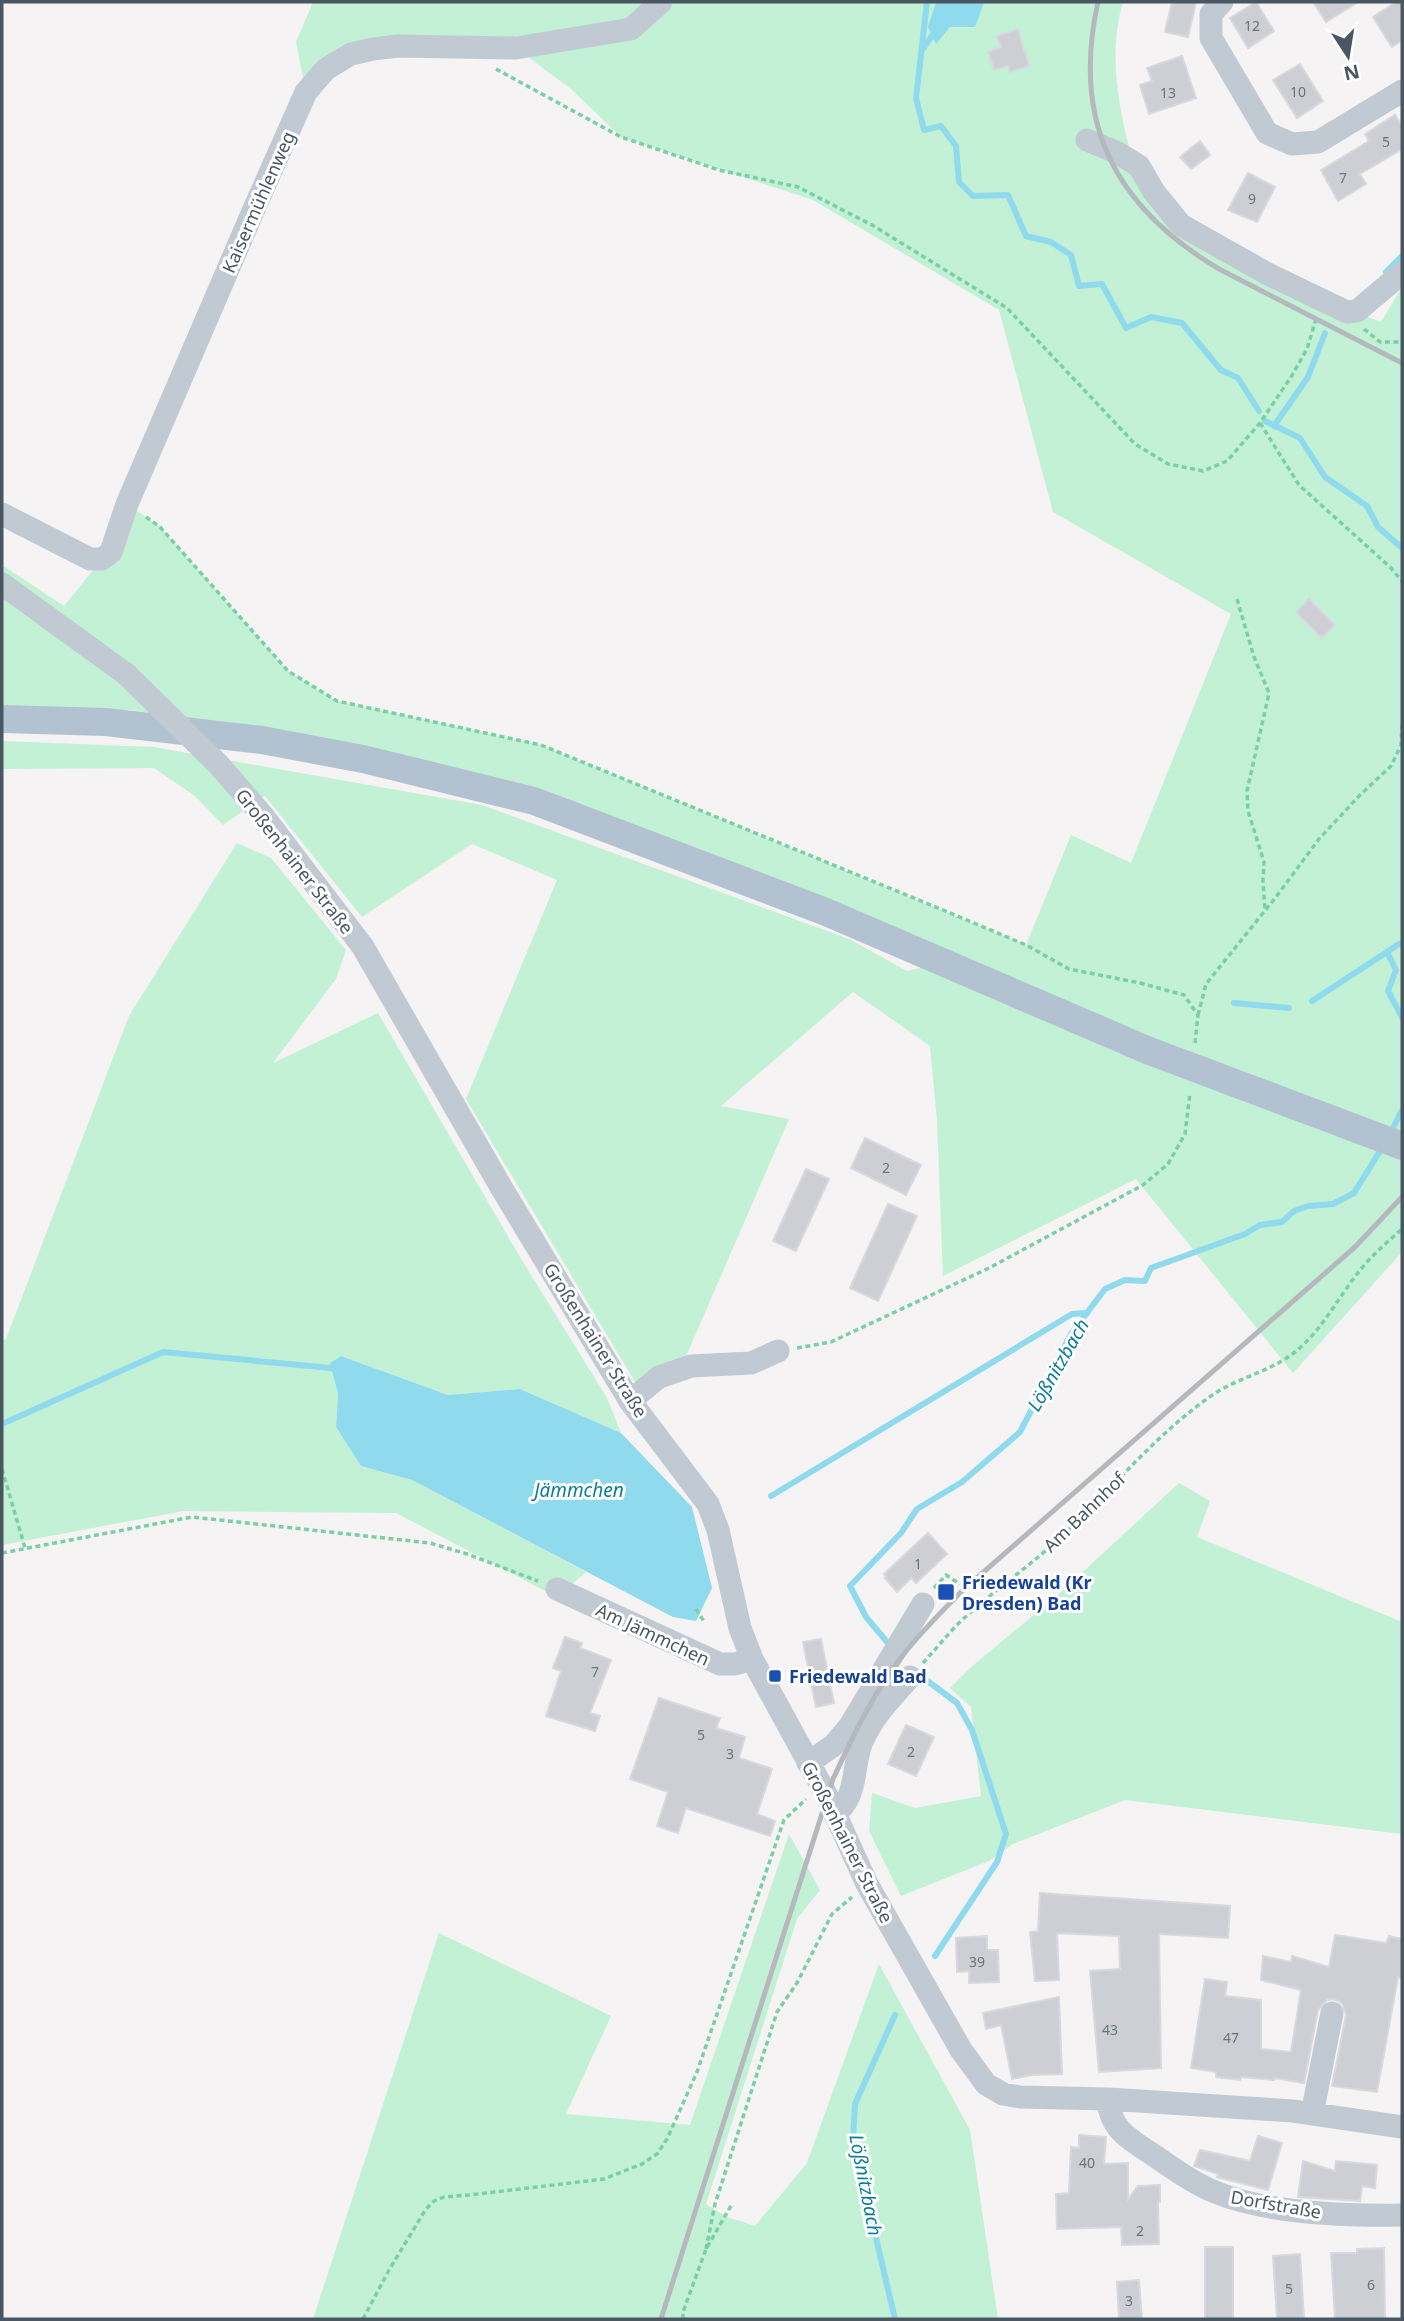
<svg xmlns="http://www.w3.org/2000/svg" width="1404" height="2321" viewBox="0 0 1404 2321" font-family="'Noto Sans',sans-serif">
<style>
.green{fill:#c3f1d5}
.water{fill:#90daee}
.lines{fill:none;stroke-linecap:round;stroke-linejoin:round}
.stream{stroke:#90daee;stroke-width:6}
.building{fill:#cdcfd5;stroke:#d7d9de;stroke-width:2}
.path{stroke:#7ad0a6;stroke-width:3.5;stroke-dasharray:5 3.5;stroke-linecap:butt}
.minor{stroke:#c1cad2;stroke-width:23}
.major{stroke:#b3c2d1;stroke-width:28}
.rail{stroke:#b5b8bd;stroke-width:5}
.minor-bridge{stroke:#c1cad2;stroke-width:23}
.major-bridge{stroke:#b3c2d1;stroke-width:28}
.transit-dot{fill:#1a4fb4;stroke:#fff;stroke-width:2.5}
.labels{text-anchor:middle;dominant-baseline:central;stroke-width:6;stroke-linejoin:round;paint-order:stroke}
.number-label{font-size:14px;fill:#6b747e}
.street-label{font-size:18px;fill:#4a5661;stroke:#fff}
.transit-label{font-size:18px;font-weight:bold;fill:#164399;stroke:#fff;text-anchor:start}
.water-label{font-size:19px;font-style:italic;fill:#0c7c9b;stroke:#fff}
</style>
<rect width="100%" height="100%" fill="#f5f3f3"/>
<path class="green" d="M313,2H1123C1105,63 1123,126 1139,185L1318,298L1381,322L1402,287V1252L1293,1373L1136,1179L943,1276L937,1121L930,1046L853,992L721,1106L789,1119L687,1354L635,1382L466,1099L557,880L472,844L362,917L265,796L223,825L195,796L154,768L2,769V741L154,747L482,805L849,939L907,971L963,959L374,750L130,710L2,707V565L64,606L102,559L127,504L160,527L288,671L337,701L541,745L1026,945L1071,835L1131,863L1231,614L1053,512L999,310L813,200L621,137L571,89L516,48L373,49L306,92L296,42Z
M237,843L271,858L346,950L336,979L273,1063L378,1013L520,1257L607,1398L621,1433L520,1389L448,1395L341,1356L330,1363L338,1394L336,1427L361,1466L412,1480L586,1572L557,1597L396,1513L184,1511L2,1545V1341L6,1339L129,1016Z
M1179,1483L1210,1501L1197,1537L1402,1622V1834L1125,1800L1013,1844L989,1861L901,1896L869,1831L872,1793L915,1808L981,1796L971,1707L950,1688L970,1668L1060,1593Z
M789,1834L820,1890L797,1919L706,2204L727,2217L755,2226L807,2163L879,1964L970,2130L998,2319H313L439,1933L611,2016L566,2114L690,2125Z"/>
<path class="water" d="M936,2H984L975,27H950L936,44L928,27Z
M341,1356L448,1395L520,1389L621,1433L692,1507L712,1588L696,1621L673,1617L412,1480L361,1466L336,1427L338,1394L330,1363Z"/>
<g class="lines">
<path class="stream" d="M927,2L916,98L924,130L941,126L956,146L959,182L973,196L1008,195L1026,236L1051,242L1071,255L1079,286L1102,284L1126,328L1151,317L1182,323L1221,370L1238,378L1259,411
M922,50L936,30
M1386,272L1402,256
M1265,421L1300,438L1325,477L1367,506L1378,527L1402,548
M1274,426L1308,377L1325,333
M1402,944H1399L1387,952L1396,970L1388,991L1402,1017
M1312,1001L1387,952
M1234,1003L1289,1008
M1391,1132L1402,1110
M2,1424L163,1352L331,1368L337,1371
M771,1496L1072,1314L1087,1313
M888,1643L866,1617L850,1586L901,1533L917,1509L962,1482L1020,1432L1071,1334L1105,1289L1125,1280L1145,1281L1151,1268L1245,1234L1260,1225L1282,1222L1294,1211L1308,1206L1333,1204L1354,1193L1382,1148
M925,1679L957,1703L972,1730L1006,1834L997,1862L935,1956
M895,2015L855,2104L853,2140L895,2319"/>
</g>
<path class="building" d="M1172,2H1196L1188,37L1165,32Z
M1256,2L1274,31L1248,48L1230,18Z
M1313,2H1358L1326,22Z
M1396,2H1402V40L1392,47L1373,17Z
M1018,29L1029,66L1010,72L1008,66L994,70L988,52L1001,47L997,36Z
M1182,56L1196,98L1149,114L1140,85L1152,81L1147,68Z
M1300,64L1323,101L1297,118L1273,80Z
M1395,115L1402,126V149L1360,174L1366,184L1338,201L1321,170L1369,141L1365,134Z
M1200,141L1210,155L1191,169L1180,157Z
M1248,173L1275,187L1257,222L1228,210Z
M1309,599L1335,625L1322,638L1296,612Z
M865,1138L921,1165L906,1195L851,1168Z
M806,1169L829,1179L796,1251L773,1241Z
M888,1204L917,1216L878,1301L850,1288Z
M928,1533L947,1554L916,1583L911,1578L897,1592L885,1578L886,1577L884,1574Z
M565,1637L582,1643L580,1648L611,1660L590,1713L600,1716L595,1731L546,1716L561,1671L553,1668Z
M821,1639L834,1703L816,1707L803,1642Z
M659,1698L720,1718L716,1728L745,1737L739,1758L772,1769L757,1814L775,1821L770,1836L686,1808L678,1833L657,1826L668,1792L630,1779Z
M906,1725L934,1737L916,1776L888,1764Z
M1040,1893L1230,1906L1228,1938L1159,1934L1161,2068L1099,2072L1090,1971L1120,1969L1119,1936L1057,1933L1059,1980L1035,1981L1030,1932L1038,1931Z
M1335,1935L1386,1943L1389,1936L1402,1939V1978L1398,1977L1377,2092L1332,2086L1346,2015L1342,2003L1334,1999L1327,2000L1318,2010L1304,2083L1274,2078V2080L1241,2077L1240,2080L1216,2077V2072L1191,2068L1205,1979L1227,1982L1225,1996L1261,2000V2049L1291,2052L1301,1990L1261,1980L1263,1956L1291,1962L1292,1956L1329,1967Z
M987,1936V1950H998L999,1982L969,1983V1971L957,1972L956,1938Z
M1059,1997L1062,2074L1032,2075L1012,2079L1001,2025L986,2029L983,2013Z
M1079,2135L1106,2137L1104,2164L1128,2163V2199L1138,2186L1160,2185V2202H1158L1159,2244L1122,2245L1121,2227L1057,2229L1056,2194L1069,2193L1071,2147L1079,2148Z
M1258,2136L1282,2143L1268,2190L1217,2177L1218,2174L1194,2166L1200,2150L1250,2161Z
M1303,2161L1335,2171L1336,2161L1377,2165L1375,2188L1362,2186L1360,2201L1298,2197Z
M1205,2247H1233V2319H1205Z
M1384,2248L1385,2319H1335L1331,2253H1357V2249Z
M1300,2254L1304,2319H1277L1273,2256Z
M1139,2280L1142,2319H1119L1117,2282Z"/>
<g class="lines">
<path class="path" d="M496,69L621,137L719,170L798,187L872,225L1007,308L1135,444L1168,464L1203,471L1227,461L1260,423L1291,377L1307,349L1316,319
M1364,329L1380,342H1402
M1260,423L1299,485L1390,567L1402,581
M146,517L160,527L288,671L337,701L541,745L943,910L1026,945L1069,969L1140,983L1184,995L1198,1015L1195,1043
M1237,599L1254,657L1269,693L1247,791L1248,811L1264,862L1263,882L1265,910
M1198,1015L1206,984L1276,897L1319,839L1360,795L1391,766L1401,745L1402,723
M797,1348L831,1342L989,1268L1143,1185L1168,1164L1185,1134L1190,1093
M2,1469L25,1548
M2,1553L192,1517L430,1543L467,1554L538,1581
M934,1588L946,1575L960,1584
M696,1609L705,1623
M923,1663C935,1650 946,1636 959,1623C992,1591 1031,1566 1064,1534C1113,1488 1155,1435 1211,1396C1238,1377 1268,1373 1295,1352C1321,1331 1337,1300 1357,1274C1370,1257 1386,1243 1402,1229
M706,2249L715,2204L777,2012L797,1983L832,1914L852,1897
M363,2319L389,2270L426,2209L434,2201L444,2197L469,2195L604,2179L642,2164L657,2154L667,2139L697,2072L784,1820L806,1799
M683,2319V2312L706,2249L732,2204"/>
<path class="minor" d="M1222,2L1211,14V38L1267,133L1292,144L1318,142L1402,91
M1087,140L1118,153L1139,166L1154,192L1181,225L1266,273L1347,312L1357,311L1402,273
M2,514L90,559H102L111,552L127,504L254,209L306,92L326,69L351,54L373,49L398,46L516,48L631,29L661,2
M2,584L126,674
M219,765L263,816L363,947L501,1187L630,1401L708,1504L718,1530L740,1628L752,1659L827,1796L867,1884L961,2050L986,2084L1003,2094L1020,2097L1108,2099L1293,2111L1402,2127
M630,1401L659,1377L691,1366L751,1363L778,1351
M557,1589L720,1664H735L752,1659
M808,1763L834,1745L850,1726L923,1604
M835,1814C858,1796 852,1769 861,1744C872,1717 891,1698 910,1677
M1108,2099C1110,2129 1129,2139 1152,2154C1168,2165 1184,2177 1202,2186C1254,2213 1344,2216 1402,2215
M1312,2114L1332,2013"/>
<path class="major" d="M2,719L106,722L262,740L363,759L534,801L826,912L1147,1050"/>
<path class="rail" d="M1098,2C1071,123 1115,207 1219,269L1402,363
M661,2319L833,1779C854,1734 875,1689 907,1650C924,1629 943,1610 963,1590L1355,1247L1402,1197"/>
<path class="minor-bridge" d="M126,674L219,765"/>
<path class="major-bridge" d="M1147,1050L1402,1146"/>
</g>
<g class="transit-dot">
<rect x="937" y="1583" width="18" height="18" rx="3.5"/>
<rect x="768" y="1669" width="14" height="14" rx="3.5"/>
</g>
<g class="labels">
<g class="number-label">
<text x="1252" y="25">12</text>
<text x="1298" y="91">10</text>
<text x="1168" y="92">13</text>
<text x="1386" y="141">5</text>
<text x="1343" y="177">7</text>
<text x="1252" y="198">9</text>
<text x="886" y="1167">2</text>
<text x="918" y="1563">1</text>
<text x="595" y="1671">7</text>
<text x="701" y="1734">5</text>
<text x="911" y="1751">2</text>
<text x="730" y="1753">3</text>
<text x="977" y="1961">39</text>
<text x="1110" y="2029">43</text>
<text x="1231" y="2037">47</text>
<text x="1087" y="2162">40</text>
<text x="1140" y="2230">2</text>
<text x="1371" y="2284">6</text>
<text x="1289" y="2288">5</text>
<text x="1129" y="2300">3</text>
</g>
<g class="street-label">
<text transform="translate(258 202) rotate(-66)">Kaisermühlenweg</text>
<text transform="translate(295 861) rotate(52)">Großenhainer Straße</text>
<text transform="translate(596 1340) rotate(58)">Großenhainer Straße</text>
<text transform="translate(1084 1512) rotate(-44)">Am Bahnhof</text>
<text transform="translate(653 1634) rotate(25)">Am Jämmchen</text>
<text transform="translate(848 1842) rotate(63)">Großenhainer Straße</text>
<text transform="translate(1276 2204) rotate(10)">Dorfstraße</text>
</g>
<g class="transit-label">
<text x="962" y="1582">Friedewald (Kr<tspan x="962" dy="21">Dresden) Bad</tspan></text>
<text x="789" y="1676">Friedewald Bad</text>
</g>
<g class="water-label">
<text transform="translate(1058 1365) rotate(-60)">Lößnitzbach</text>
<text x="579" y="1490">Jämmchen</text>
<text transform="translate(866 2185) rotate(79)">Lößnitzbach</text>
</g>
</g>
<rect width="1404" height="2321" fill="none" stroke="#4a5661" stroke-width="7"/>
<g transform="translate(1348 56) rotate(168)" stroke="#ffffff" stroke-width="5" paint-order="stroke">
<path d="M0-5L12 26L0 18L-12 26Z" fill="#4a5661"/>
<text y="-10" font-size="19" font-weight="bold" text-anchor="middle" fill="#4a5661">N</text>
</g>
</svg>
